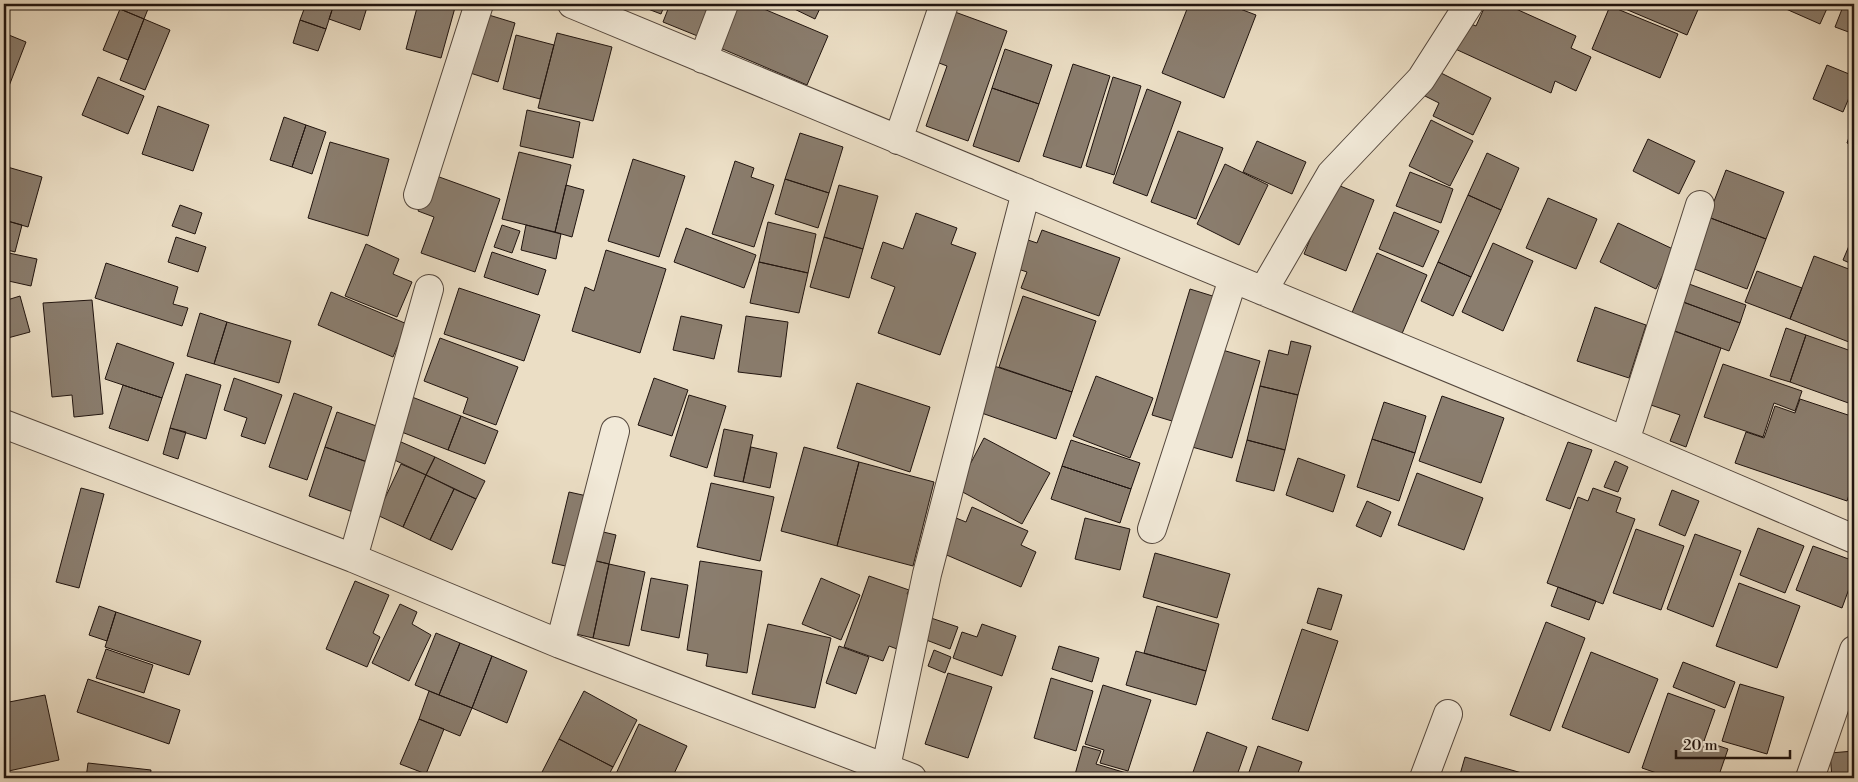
<svg xmlns="http://www.w3.org/2000/svg" width="1858" height="782" viewBox="0 0 1858 782" font-family="'Libre Bodoni',serif">
<style>
.building{fill:#8a7d6e;stroke:#20140f}
.lines{fill:none;stroke-linecap:round;stroke-linejoin:round}
.minor-casing{stroke:#53463c;stroke-width:30}
.minor{stroke:#f2ead9;stroke-width:28}
</style>
<rect width="100%" height="100%" fill="#ebdec5"/>
<filter id="stains"><feTurbulence type="fractalNoise" baseFrequency=".004" numOctaves="4"/><feColorMatrix values="0 0 0 0 .2 0 0 0 0 .09 0 0 0 0 .02 0 0 0 .5 -.17"/></filter>
<radialGradient id="worn" r=".72"><stop offset=".6" stop-color="#630" stop-opacity="0"/><stop offset="1" stop-color="#630" stop-opacity=".3"/></radialGradient>
<path class="building" d="M4,4H11L4,22Z
M122,4H150L144,19L120,9Z
M306,4H334L326,29L300,20Z
M334,4H368L360,30L329,19Z
M418,4H456L441,58L406,49Z
M635,4H665L661,14Z
M670,4H713L700,37L663,22Z
M736,4H752L828,36L807,85L718,47Z
M784,4H822L815,19Z
M1189,4H1227L1256,15L1224,98L1162,73Z
M1486,4H1505L1576,36L1571,48L1591,57L1576,91L1555,81L1551,93L1451,47L1464,21L1476,26Z
M1625,4H1698L1700,5L1687,35L1623,8Z
M1778,4H1829L1820,24L1777,5Z
M1844,4H1854V34L1835,27Z
M1610,6L1678,34L1660,78L1592,49Z
M944,8L1007,31L968,141L926,126L947,66L926,58Z
M120,9L144,19L128,60L103,50Z
M479,12L515,23L498,82L461,70Z
M144,19L170,30L145,90L120,80Z
M300,20L326,29L318,51L293,43Z
M4,33L26,42L9,86L4,83Z
M557,33L612,47L593,121L538,108Z
M516,35L554,45L540,99L503,89Z
M1005,49L1052,65L1039,104L992,88Z
M1073,64L1110,76L1081,168L1043,156Z
M1827,65L1854,76V86L1843,112L1813,99Z
M1437,71L1491,98L1473,135L1433,116L1439,103L1425,96Z
M98,77L144,96L128,134L82,115Z
M1113,77L1141,86L1114,175L1086,166Z
M992,88L1039,104L1019,162L973,146Z
M1147,89L1181,102L1147,196L1113,183Z
M158,106L209,125L193,171L142,154Z
M527,110L580,122L573,158L520,146Z
M284,117L306,125L292,167L270,160Z
M1431,120L1473,141L1450,186L1409,166Z
M1854,123V146L1847,143Z
M306,125L326,132L312,174L292,167Z
M1178,131L1223,148L1196,219L1151,202Z
M800,133L843,147L829,193L785,179Z
M1648,139L1695,161L1679,194L1633,171Z
M1257,141L1306,162L1292,194L1243,172Z
M330,142L389,159L368,236L308,218Z
M519,152L571,165L555,232L502,219Z
M1487,153L1519,168L1501,210L1468,195Z
M633,159L685,176L659,257L608,241Z
M735,161L754,168L751,177L774,185L754,247L712,234Z
M1225,164L1268,185L1239,245L1197,224Z
M4,166L42,177L28,227L4,220Z
M1726,170L1784,192L1766,239L1708,217Z
M1410,172L1453,189L1441,223L1396,206Z
M431,174L500,199L475,272L421,253L434,217L418,211Z
M785,179L829,193L818,228L775,214Z
M1333,183L1374,200L1346,271L1304,254Z
M566,185L584,190L572,237L555,232Z
M839,185L878,196L863,249L824,237Z
M1468,195L1501,210L1471,277L1438,262Z
M1548,198L1597,219L1576,269L1526,248Z
M180,205L202,213L195,234L172,226Z
M1394,212L1439,231L1423,267L1379,249Z
M916,213L957,228L951,244L976,253L940,355L878,333L895,287L871,278L883,242L903,249Z
M1708,217L1766,239L1747,289L1689,267Z
M4,220L22,225L15,252L4,249Z
M768,222L816,234L808,273L759,262Z
M1618,223L1675,250L1656,289L1600,262Z
M502,225L520,231L512,253L494,247Z
M526,225L561,234L556,259L521,250Z
M686,228L756,255L744,288L674,262Z
M1042,230L1120,258L1099,316L1021,288L1027,272L1018,269L1028,240L1037,243Z
M1854,234V265L1843,260Z
M176,237L206,247L198,272L168,262Z
M824,237L863,249L849,298L810,287Z
M1493,243L1533,261L1503,331L1462,312Z
M366,244L399,259L393,274L412,282L397,317L345,296Z
M606,250L666,269L640,353L572,331L585,287L594,291Z
M4,252L37,259L31,286L4,280Z
M492,252L546,270L538,295L484,277Z
M1377,253L1427,275L1401,336L1351,315Z
M1814,256L1854,271V344L1790,319Z
M759,262L808,273L799,313L750,303Z
M1438,262L1471,277L1453,316L1421,301Z
M106,263L178,287L173,304L188,308L182,326L95,298Z
M1757,271L1802,288L1790,319L1745,302Z
M1681,281L1746,305L1740,323L1675,299Z
M459,288L540,315L524,361L444,334Z
M1190,289L1219,298L1182,424L1152,415Z
M331,292L407,324L393,357L318,325Z
M20,296L30,332L4,339V301Z
M1023,296L1096,321L1072,392L999,367Z
M1675,299L1740,323L1729,351L1664,327Z
M92,300L103,414L74,417L72,395L52,397L43,303Z
M1595,307L1646,325L1629,378L1577,361Z
M200,313L227,322L214,364L187,356Z
M681,316L722,325L714,359L673,350Z
M746,316L788,322L781,377L738,372Z
M227,322L291,341L279,383L214,364Z
M1786,328L1806,335L1790,382L1770,376Z
M1674,331L1721,348L1686,447L1670,441L1680,415L1648,404Z
M1806,335L1854,352V405L1790,382Z
M440,338L518,367L496,425L463,413L468,398L424,381Z
M1291,341L1311,346L1298,395L1260,386L1269,350L1288,355Z
M117,343L174,363L162,398L105,379Z
M1219,349L1260,361L1232,458L1192,447Z
M988,364L1072,392L1056,439L973,410Z
M1723,364L1802,391L1795,411L1774,403L1763,437L1704,417Z
M186,374L221,385L206,439L170,428Z
M1096,376L1153,398L1130,458L1073,436Z
M234,378L282,395L265,444L241,436L247,418L224,410Z
M654,378L688,390L672,436L638,425Z
M857,383L930,407L910,472L837,448Z
M123,385L162,398L148,441L109,428Z
M1260,386L1298,395L1285,450L1247,440Z
M294,393L332,407L307,480L269,467Z
M689,395L726,406L707,468L670,456Z
M1442,396L1504,418L1481,483L1419,461Z
M412,397L461,416L448,450L399,431Z
M1800,399L1854,417V479L1847,501L1735,463L1746,432L1764,438L1775,406L1795,413Z
M1384,402L1426,416L1415,453L1372,439Z
M337,412L382,428L370,463L325,447Z
M461,416L498,431L485,464L448,450Z
M170,428L186,432L178,459L163,454Z
M724,429L753,435L743,482L714,476Z
M392,438L435,457L426,475L384,455Z
M984,438L1050,473L1022,524L957,489Z
M1372,439L1415,453L1399,501L1357,487Z
M1071,440L1140,463L1131,489L1062,466Z
M1247,440L1285,450L1274,491L1236,481Z
M1568,442L1592,450L1570,509L1546,500Z
M325,447L370,463L353,512L309,496Z
M751,447L777,453L770,488L743,482Z
M804,447L859,462L837,546L781,531Z
M435,457L485,481L476,499L426,475Z
M1298,458L1345,475L1333,512L1286,495Z
M1615,461L1628,467L1618,492L1604,487Z
M859,462L934,482L913,566L837,546Z
M401,464L426,475L403,527L377,515Z
M1062,466L1131,489L1120,523L1051,499Z
M1417,473L1483,498L1464,550L1398,525Z
M426,475L454,489L430,540L403,527Z
M711,483L774,497L760,561L697,547Z
M81,488L104,494L79,588L56,582Z
M1593,488L1621,498L1616,512L1635,519L1603,604L1547,583L1578,497L1588,501Z
M454,489L476,499L452,550L430,540Z
M1672,490L1699,501L1685,536L1659,525Z
M569,492L587,496L570,567L552,563Z
M1367,501L1391,512L1381,537L1356,526Z
M972,507L1028,531L1021,545L1036,552L1021,587L942,553L956,518L966,522Z
M1085,518L1130,529L1120,570L1075,559Z
M1758,528L1804,546L1785,593L1740,575Z
M1636,529L1684,546L1661,610L1613,593Z
M599,531L616,535L609,564L592,560Z
M1695,534L1741,551L1713,627L1667,609Z
M1813,546L1854,561V575L1842,608L1796,590Z
M1155,553L1230,574L1217,618L1143,597Z
M592,560L609,564L593,638L576,634Z
M700,561L762,571L747,673L706,666L708,654L687,650Z
M609,564L645,572L629,646L593,638Z
M869,576L909,590L907,594L915,598L897,649L889,646L883,661L844,647Z
M651,578L688,585L679,638L641,630Z
M821,578L860,595L841,640L802,624Z
M355,581L389,595L373,633L380,637L367,667L326,649Z
M1739,583L1800,606L1777,668L1716,646Z
M1558,587L1596,601L1589,620L1551,606Z
M1318,588L1342,595L1331,630L1307,623Z
M400,604L417,612L412,624L431,635L409,681L372,663Z
M99,606L116,612L107,641L89,635Z
M1157,606L1219,624L1206,671L1144,653Z
M116,612L201,641L189,675L105,647Z
M928,617L958,627L950,649L921,638Z
M1546,622L1585,638L1550,731L1510,715Z
M768,624L831,638L815,708L752,694Z
M982,624L1016,636L1002,676L953,658L962,632L977,637Z
M1302,629L1338,641L1308,731L1272,719Z
M436,633L460,643L439,695L415,685Z
M460,643L492,656L472,708L439,695Z
M839,646L869,657L856,694L826,683Z
M1059,646L1099,658L1092,682L1052,669Z
M106,649L153,665L144,693L96,678Z
M934,650L951,657L945,673L928,666Z
M1136,651L1206,671L1196,705L1126,685Z
M1591,652L1658,679L1629,753L1562,727Z
M492,656L527,671L507,723L472,708Z
M1683,662L1735,682L1725,708L1673,687Z
M948,673L992,687L968,758L925,744Z
M1051,678L1093,691L1076,751L1034,738Z
M88,679L180,710L169,744L77,712Z
M1740,684L1784,697L1767,754L1722,741Z
M1103,685L1151,700L1128,771L1100,763L1104,750L1085,744Z
M429,691L472,708L460,736L419,719Z
M584,691L637,720L613,767L559,739Z
M1668,693L1715,710L1704,741L1728,749L1718,778H1671L1642,768Z
M45,695L59,760L4,772V703Z
M419,719L444,729L426,774L400,764Z
M639,724L687,746L672,778H614Z
M1207,732L1247,747L1236,778H1191Z
M559,739L613,767L607,778H539Z
M1083,746L1101,751L1096,764L1133,775L1132,778H1074Z
M1258,746L1302,762L1296,778H1247Z
M1854,751V778H1832L1830,753Z
M1465,757L1522,773L1521,778H1459Z
M88,763L151,770L150,778H86Z"/>
<g class="lines">
<defs>
<path id="minor" d="M572,4L1625,441L1854,539
M703,59L724,4
M898,140L944,4
M418,195L479,4
M1263,291L1331,174L1421,79L1469,4
M4,424L353,558L560,644L912,778
M1625,441L1700,205
M1152,529L1233,279
M353,558L429,289
M560,644L615,431
M886,767L927,574L1026,192
M1424,778L1448,714
M1810,778L1854,650"/>
</defs>
<use href="#minor" class="minor-casing"/>
<use href="#minor" class="minor"/>
</g>
<rect width="1858" height="782" fill="none" stroke="#ebdec5" stroke-width="20"/>
<rect x="5" y="5" width="1848" height="772" fill="none" stroke="#20140f" stroke-width="2.5"/>
<rect x="10" y="10" width="1838" height="762" fill="none" stroke="#20140f"/>
<path d="M1676 750v8h114v-8" fill="none" stroke="#20140f" stroke-width="2.5"/>
<text x="1683" y="750" font-size="15" fill="#20140f" stroke="#f2ead9" stroke-width="4" paint-order="stroke">20 m</text>
<rect width="100%" height="100%" filter="url(#stains)"/>
<rect width="100%" height="100%" fill="url(#worn)"/>
</svg>
